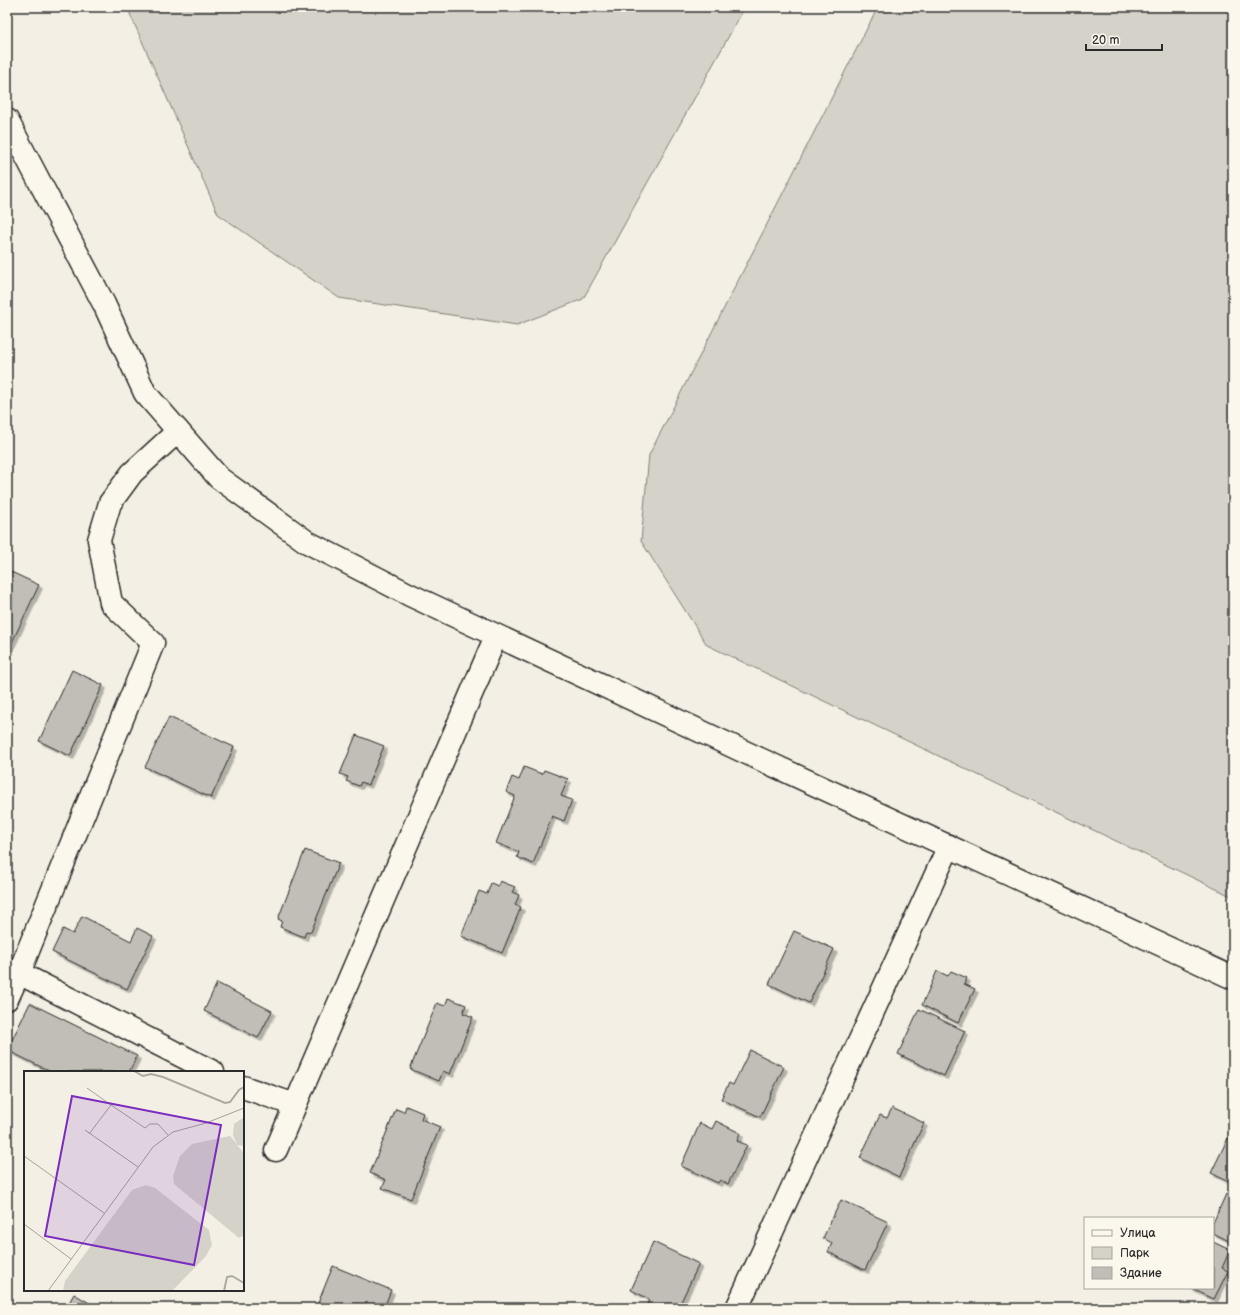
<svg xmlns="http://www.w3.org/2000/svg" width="1240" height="1315" viewBox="0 0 1240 1315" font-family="'Balsamiq Sans',sans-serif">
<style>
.green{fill:#d5d2c9;stroke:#807e7a}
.building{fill:#c0beb6;stroke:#2b2b2b;filter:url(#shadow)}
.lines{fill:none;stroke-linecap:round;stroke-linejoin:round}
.street-casing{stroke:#2b2b2b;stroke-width:25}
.secondary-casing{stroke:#2b2b2b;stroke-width:25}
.street{stroke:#fbf7ec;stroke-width:22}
.secondary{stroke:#fbf7ec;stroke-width:22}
.inset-river{fill:none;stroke:#aca9a2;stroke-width:2}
.inset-road{fill:none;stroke:#a3a19a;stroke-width:1}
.view{fill:#7b2cbf;fill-opacity:0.15;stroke:#7b2cbf;stroke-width:2}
.inset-edge{fill:none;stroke:#2b2b2b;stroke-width:2}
</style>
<defs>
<filter id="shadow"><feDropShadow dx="3.5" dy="3.5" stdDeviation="0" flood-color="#0004"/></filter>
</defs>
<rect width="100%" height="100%" fill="#f3efe4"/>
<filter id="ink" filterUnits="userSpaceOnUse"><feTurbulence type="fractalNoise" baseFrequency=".025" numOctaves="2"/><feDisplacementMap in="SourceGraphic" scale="8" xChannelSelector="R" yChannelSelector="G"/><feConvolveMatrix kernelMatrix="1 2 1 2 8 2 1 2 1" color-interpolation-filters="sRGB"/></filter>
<g filter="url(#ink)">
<path class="green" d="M127,7H745L583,299L517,325L339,298L218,214Z
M878,7H1233V897L707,645L641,541L649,455Z"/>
<path class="building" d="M7,570L39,585L7,653Z
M72,670L103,685L70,756L39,741Z
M169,717L234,747L211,798L145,767Z
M356,735L384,746L368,785L361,782L359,786L346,781L348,777L340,774Z
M524,767L542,774L544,770L568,779L561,796L572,800L564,821L552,816L533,864L517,857L519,852L496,843L515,796L506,792L512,777L519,780Z
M305,850L339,863L311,932L306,931L304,937L280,927L282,921L278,919Z
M500,881L515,887L512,892L519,895L515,905L521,907L502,953L461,936L479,891L487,894L491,883L498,886Z
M82,916L131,941L137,928L153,936L127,989L52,952L63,929L73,934Z
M794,931L834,949L809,1003L769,984Z
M937,971L948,976L951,971L967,978L964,984L975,989L958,1023L922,1005Z
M217,983L272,1011L258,1038L204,1011Z
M448,998L466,1005L463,1013L473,1017L450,1074L443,1071L439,1081L410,1069L437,1003L445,1006Z
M30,1003L137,1056L129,1072H51L7,1050Z
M919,1009L965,1031L944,1076L898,1054Z
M750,1050L784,1067L760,1117L721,1099L729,1083L733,1085Z
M406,1106L423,1113L421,1119L440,1127L411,1199L382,1188L386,1180L370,1173L396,1109L404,1112Z
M892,1108L924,1123L899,1177L860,1158L880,1115L887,1118Z
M716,1121L740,1133L737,1141L747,1145L728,1184L720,1180L718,1183L681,1166L700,1123L712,1129Z
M1229,1136L1233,1138V1184L1211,1173Z
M1226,1194L1233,1198V1243L1213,1233V1223Z
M841,1200L888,1222L865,1270L828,1252L832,1243L823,1238Z
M653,1242L699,1264L678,1308H668L665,1307L664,1308H648L646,1307L649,1299L631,1290Z
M1213,1242L1230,1250L1222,1268L1228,1271L1214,1299L1190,1288H1213Z
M333,1266L391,1290L384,1308H316Z
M74,1294L98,1308H66Z"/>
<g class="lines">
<defs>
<path id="street" d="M19,973L153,643L111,603L99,540L110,503L132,473L178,431
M7,999L19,973L213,1072
M243,1087L295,1105
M276,1150L496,636
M737,1308L949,846"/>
<path id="secondary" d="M7,120L104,304L145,393L219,478L307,542L410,595L749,754L1233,978"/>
</defs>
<use href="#street" class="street-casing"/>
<use href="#secondary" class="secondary-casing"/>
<use href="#street" class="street"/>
<use href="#secondary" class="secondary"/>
</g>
</g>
<g transform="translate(24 1071)">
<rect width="220" height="220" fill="#f3efe4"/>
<path d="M220,46V75L213,74L220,82V164L215,167L150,113L149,105L156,85L168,73L206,65L213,73L209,64L210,53ZM122,114L131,117L185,159L188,174L182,185L148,220H39L41,210L108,119Z" fill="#d5d2c9"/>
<path class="inset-river" d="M110,0L119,5L127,3L139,6L201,32L206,31L215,19L220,16M200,220L203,206L208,205L220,212"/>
<path class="inset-road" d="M63,17L87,34L65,63M87,34L121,57L126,53H134L144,64M61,59L114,96M0,85L80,142M0,153L47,188M24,220L129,76L149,61L182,52L220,37"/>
<path class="view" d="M48,25L197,54L170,194L21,165Z"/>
<rect width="220" height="220" class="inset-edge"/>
</g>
<rect width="1240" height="1315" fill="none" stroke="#fbf7ec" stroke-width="24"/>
<rect x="12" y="12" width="1216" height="1291" fill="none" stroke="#2b2b2b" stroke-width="1.5" filter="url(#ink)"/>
<rect x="1084" y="1217" width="130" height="72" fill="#fbf7ec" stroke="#a8a59f"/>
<rect x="1092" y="1230" width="20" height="6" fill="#fbf7ec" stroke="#a8a59f"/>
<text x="1120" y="1237" font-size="12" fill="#2b2b2b">Улица</text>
<rect x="1092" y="1247" width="20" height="12" fill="#d5d2c9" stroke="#a8a59f"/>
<text x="1120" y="1257" font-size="12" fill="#2b2b2b">Парк</text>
<rect x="1092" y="1267" width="20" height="12" fill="#c0beb6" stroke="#a8a59f"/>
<text x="1120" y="1277" font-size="12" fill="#2b2b2b">Здание</text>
<path d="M1086 44v6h76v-6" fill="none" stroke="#2b2b2b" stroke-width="2"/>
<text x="1092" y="44" font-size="12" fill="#2b2b2b" stroke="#fbf7ec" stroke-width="3" paint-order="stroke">20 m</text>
</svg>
